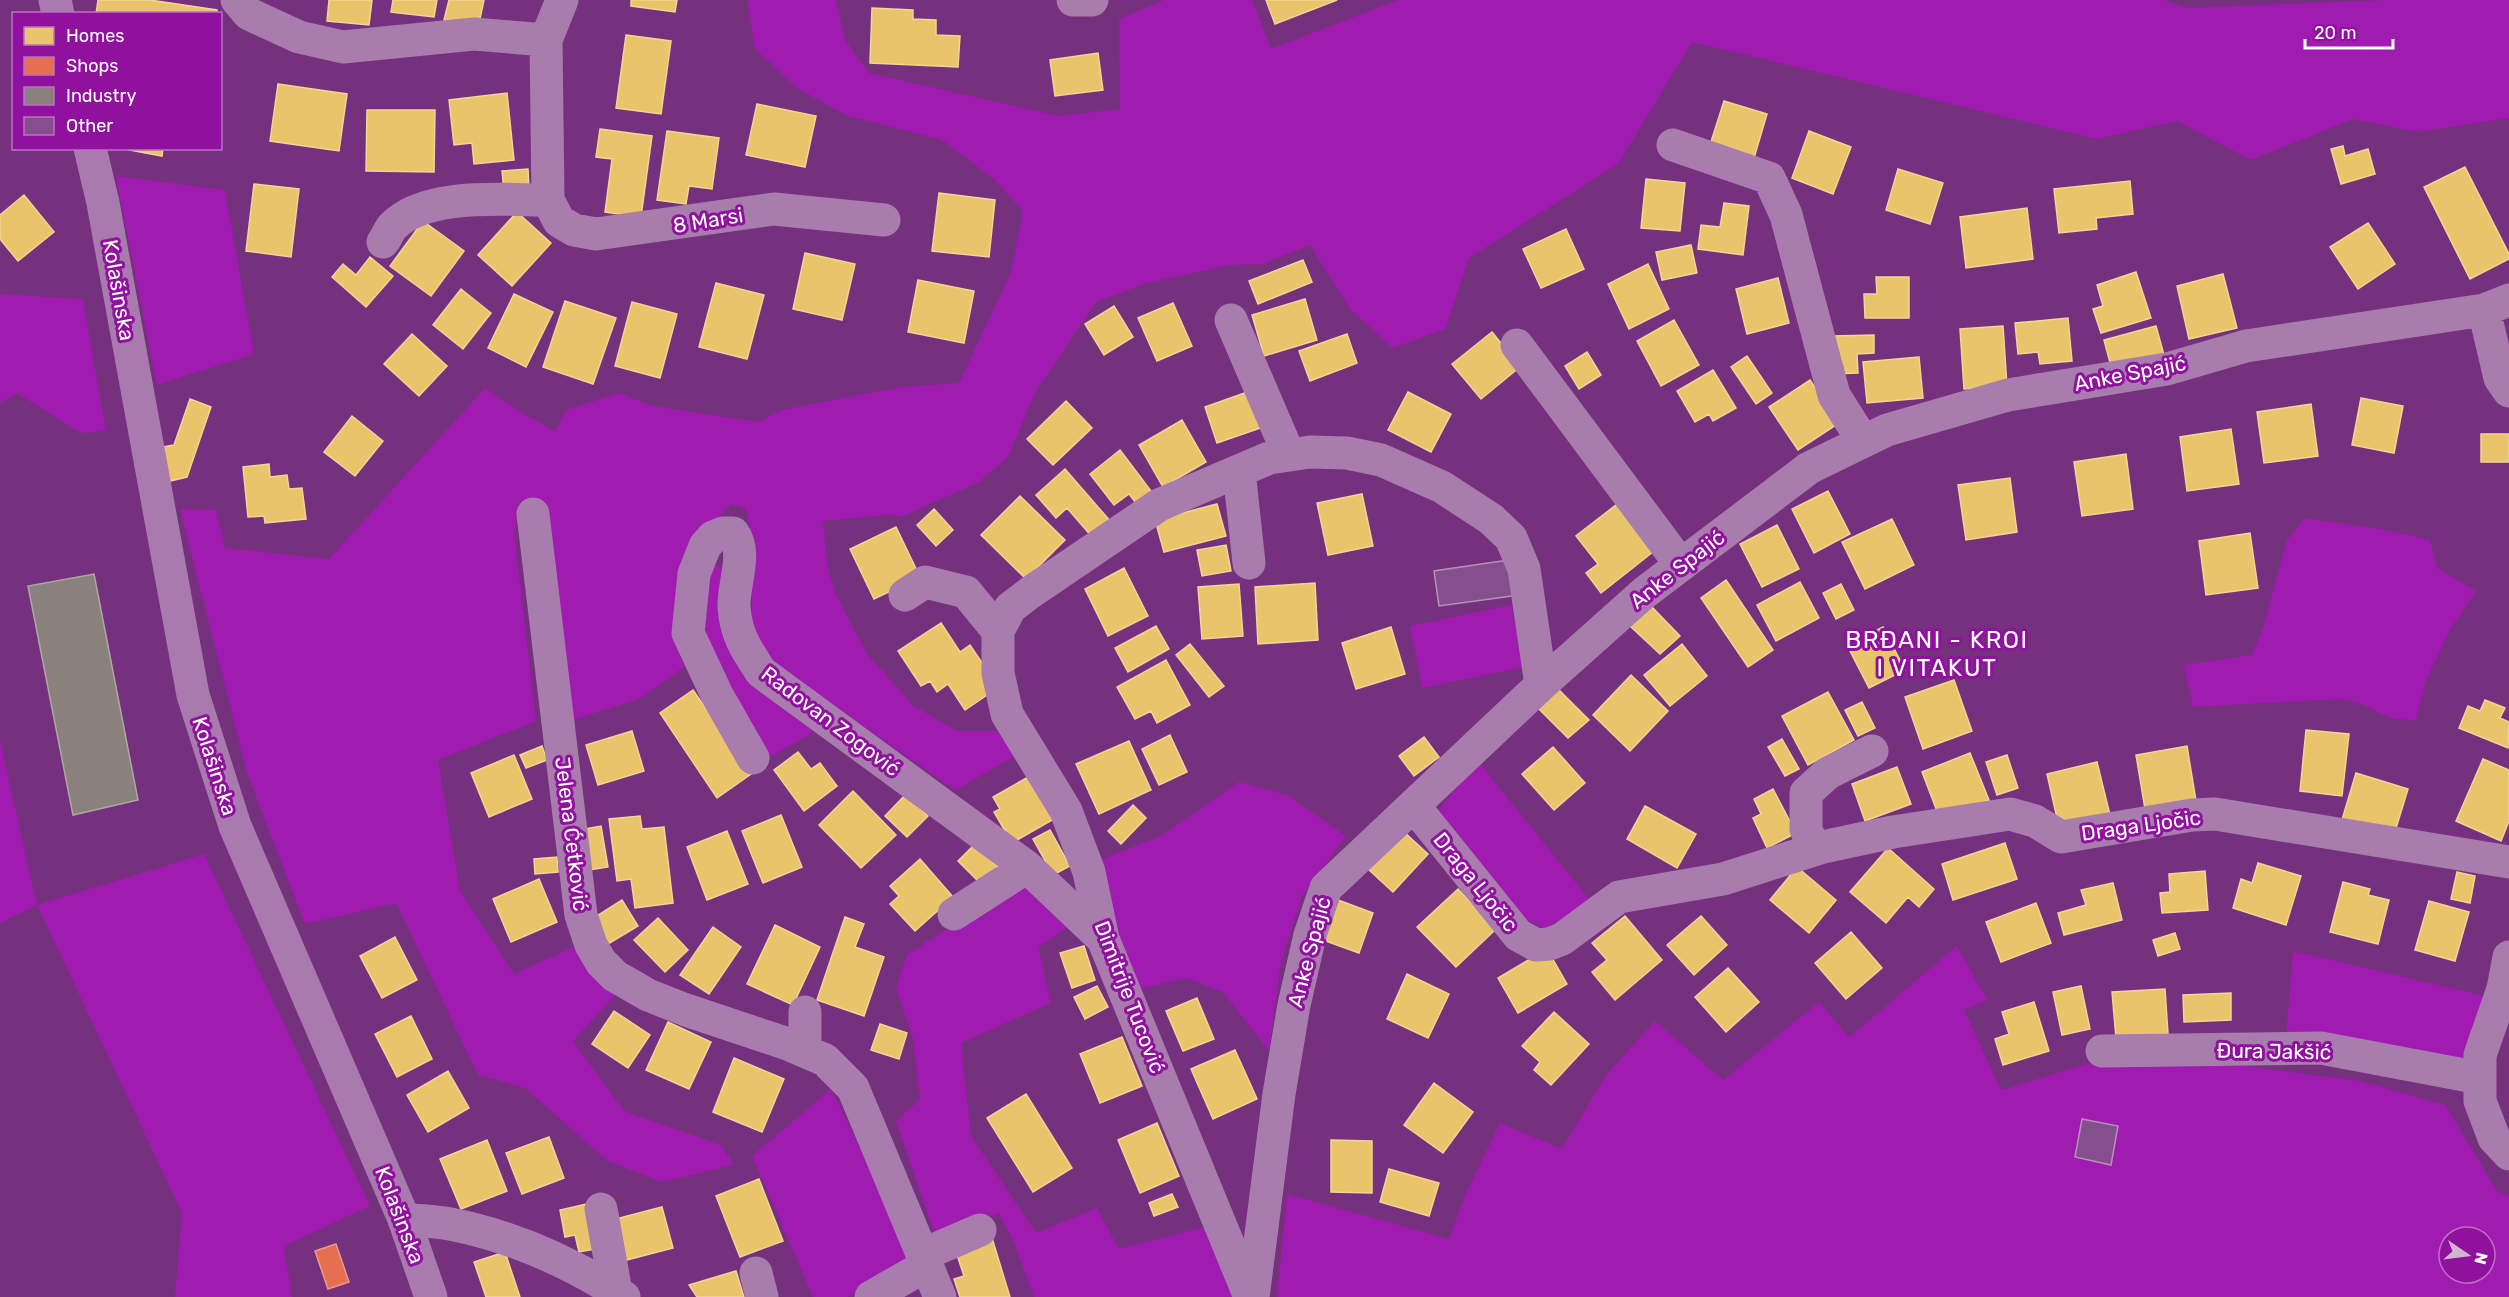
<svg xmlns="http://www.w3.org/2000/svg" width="2509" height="1297" viewBox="0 0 2509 1297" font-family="Rubik,sans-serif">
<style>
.green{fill:#a01baf;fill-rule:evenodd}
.homes{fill:#e9c46a;stroke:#f0d697;stroke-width:1.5}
.shops{fill:#e76f51;stroke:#ee9a85;stroke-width:1.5}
.industry{fill:#8a817c;stroke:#ada7a3;stroke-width:1.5}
.building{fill:#854e8c;stroke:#b790bc;stroke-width:1.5}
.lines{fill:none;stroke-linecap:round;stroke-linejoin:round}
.minor{stroke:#a97cae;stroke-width:33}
.major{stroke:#a87aad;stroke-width:33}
.labels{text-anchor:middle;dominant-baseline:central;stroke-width:6;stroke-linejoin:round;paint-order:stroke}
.street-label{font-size:21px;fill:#fff;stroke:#90119d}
.quarter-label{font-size:24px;letter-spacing:1.5px;fill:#fff;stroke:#90119d}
</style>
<rect width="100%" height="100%" fill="#76317e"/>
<path class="green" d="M747,0H836L845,40L869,73L1059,116L1120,109L1119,19L1164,0H1252L1271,49L1398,0H2164L2187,8L2387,0H2509V118L2417,132L2353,119L2251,160L2177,121L2097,139L1692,42L1618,164L1469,258L1445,329L1393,348L1350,309L1310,245L1263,264L1229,265L1147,283L1096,302L1035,393L1008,457L979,482L904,516L887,515L823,521L828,569L836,595L867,654L914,706L957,731H997L1016,756L955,790L771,662L752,631V540L746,509L731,504L698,538L673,637L684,667L639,699L573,720L542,500H521L514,532L536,721L438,760L460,891L514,974L578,945L615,995L573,1041L624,1111L721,1145L734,1165L662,1182L608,1161L525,1088L478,1075L396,903L305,924L247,773L180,509L216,510L225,548L329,559L485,388L529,417L555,431L566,410L619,393L652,406L759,422L782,410L901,387L959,383L1011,272L1023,211L995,180L942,140L848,116L797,88L755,49Z
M116,176L225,190L254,354L157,385Z
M0,294L83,299L106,431L81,433L17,393L0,403Z
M2305,518L2385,530L2430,540L2437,568L2476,591L2449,631L2425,683L2416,720L2393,719L2359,703L2340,699L2193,707L2184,665L2252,655L2264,624L2287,540Z
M714,566L723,568L762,691L814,732L770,757L705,644L701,590Z
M1511,605L1524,667L1422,688L1410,626Z
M0,740L37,905L204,854L370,1206L284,1246L292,1297H175L182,1213L37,905L0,923Z
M1478,761L1589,899L1561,921L1543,928L1517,914L1434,816Z
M1239,782L1287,795L1346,836L1302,896L1281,962L1269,1051L1223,992L1186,978L1133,991L1097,861L1161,836Z
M1021,880L1067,927L1038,947L1051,1003L961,1043L971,1136L1036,1233L1097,1208L1119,1249L1209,1226L1236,1297H1034L1013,1240L999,1213L936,1238L896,1121L920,1099L913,1039L896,987L907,955Z
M1957,946L1987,1000L1964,1010L2001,1090L2090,1063L2243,1066L2360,1081L2445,1105L2497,1191L2509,1196V1297H1277L1287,1194L1449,1239L1466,1193L1500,1123L1562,1149L1606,1075L1655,1021L1723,1080L1819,1002L1849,1037ZM2449,1237H2485V1273H2449Z
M2293,951L2485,996L2466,1059L2286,1037Z
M831,1089L914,1259L847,1297H813L752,1156Z"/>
<path class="homes" d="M98,0H150L217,10V14H96Z
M329,0H372L369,25L327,21Z
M393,0H437L434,17L391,12Z
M449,0H484L478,28L444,20Z
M631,0H677L675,12L631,6Z
M1266,0H1337L1275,24Z
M872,8L913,10V19L936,20V35L960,36L958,67L870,63Z
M626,35L671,41L661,114L616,108Z
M1098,53L1103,90L1055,96L1050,60Z
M278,84L347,94L339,151L270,141Z
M507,93L514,160L474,164L472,143L454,145L449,100Z
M1724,101L1767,114L1754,158L1710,145Z
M757,104L816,116L805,167L746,155Z
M367,110H435L434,172L366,171Z
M600,129L652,136L641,217L605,212L612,159L596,157Z
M667,131L719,138L712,189L689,186L686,204L657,200Z
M1809,131L1851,147L1833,194L1792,178Z
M2343,146L2345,156L2368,149L2375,174L2341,184L2331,149Z
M119,148H163L162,156Z
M2465,167L2509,254V259L2470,279L2424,187Z
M528,169L529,189L504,191L502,171Z
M1898,169L1943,183L1930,224L1886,210Z
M1646,179L1685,183L1680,231L1641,228Z
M2130,181L2133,214L2096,218L2097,229L2059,233L2054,189Z
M254,184L299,189L291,257L246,251Z
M939,193L995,200L989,257L932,251Z
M24,195L54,232L18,261L0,239V215Z
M1724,203L1749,206L1743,255L1698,249L1701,225L1720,227Z
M2027,208L2033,259L1966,268L1960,217Z
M517,212L551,243L512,286L478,255Z
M423,221L464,251L431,296L390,266Z
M2368,223L2395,264L2358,289L2330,247Z
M1566,229L1584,269L1541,288L1523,249Z
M1691,245L1697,273L1662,280L1656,252Z
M805,253L855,264L842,320L793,309Z
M370,257L393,276L366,307L332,277L343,264L356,275Z
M1303,260L1312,282L1258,304L1249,281Z
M1648,264L1669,309L1629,329L1608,284Z
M2136,272L2151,318L2101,333L2093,309L2103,306L2097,285Z
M2223,274L2237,328L2189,339L2177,286Z
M1876,277H1909V318H1865L1864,294H1877Z
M1778,278L1789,323L1747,334L1736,289Z
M918,280L974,291L964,343L908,332Z
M716,283L764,295L747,359L699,347Z
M461,289L491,313L463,349L433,325Z
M514,294L553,312L526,367L488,348Z
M1305,299L1317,340L1264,356L1252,315Z
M565,301L616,318L593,384L543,367Z
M632,302L677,314L660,378L615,366Z
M1173,303L1192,346L1157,361L1138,318Z
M1114,306L1133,337L1104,355L1085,324Z
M2068,318L2072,361L2040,364L2038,352L2018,354L2015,323Z
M1674,320L1699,365L1661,386L1637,341Z
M2003,326L2007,386L1964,389L1960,329Z
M2156,326L2164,355L2112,370L2104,340Z
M1492,332L1520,367L1481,399L1452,364Z
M412,334L447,366L419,396L384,364Z
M1347,334L1357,363L1310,381L1299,351Z
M1874,335V353L1857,354L1858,373L1833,374L1832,336Z
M1587,352L1601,375L1579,389L1565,366Z
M1747,356L1772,393L1756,404L1731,367Z
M1919,357L1923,398L1867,403L1863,362Z
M1713,370L1736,408L1713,421L1709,414L1695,422L1677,391Z
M1810,380L1839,423L1798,450L1769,407Z
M1253,390L1266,426L1217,443L1205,407Z
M1408,392L1451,414L1431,452L1388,430Z
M2361,398L2403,406L2394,453L2352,445Z
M190,399L211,407L187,477L170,481L162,447L174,445Z
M1066,401L1092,428L1053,465L1027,439Z
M2311,404L2318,456L2264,463L2257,412Z
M352,416L383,441L355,476L324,452Z
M1182,420L1206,462L1163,487L1139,445Z
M2231,429L2239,484L2187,491L2180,437Z
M2481,434H2509V462H2481Z
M1120,450L1151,491L1136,503L1129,494L1114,505L1090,474Z
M2126,454L2133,509L2082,516L2074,462Z
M269,464L270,477L287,475L289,489L302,488L306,519L265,523L264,516L248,517L243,467Z
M1065,469L1111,522L1093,538L1067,508L1056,518L1036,495Z
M2010,478L2017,532L1966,540L1958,485Z
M1828,491L1850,534L1814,553L1792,509Z
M1362,494L1373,546L1328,555L1317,503Z
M1020,496L1065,540L1026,579L981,535Z
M1621,501L1658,548L1601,593L1586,573L1598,564L1576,536Z
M1217,504L1226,536L1164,552L1155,520Z
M934,509L953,530L936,546L917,525Z
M1892,519L1914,565L1865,589L1842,542Z
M1777,525L1799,569L1762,587L1740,544Z
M896,527L920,577L874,599L850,549Z
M2250,533L2258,588L2206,595L2199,541Z
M1226,545L1231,571L1202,576L1197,550Z
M1124,568L1148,616L1108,636L1085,589Z
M1726,580L1773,650L1748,667L1701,598Z
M1800,582L1819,618L1776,641L1757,605Z
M1315,583L1318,640L1258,644L1255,587Z
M1239,584L1243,636L1202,639L1198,587Z
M1841,584L1854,610L1836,619L1823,593Z
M1651,606L1680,636L1660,654L1629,625Z
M941,623L960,652L970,645L989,673L993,691L965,710L948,684L937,692L930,681L921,686L898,651Z
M1156,626L1169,649L1128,672L1115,648Z
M1391,627L1405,674L1356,689L1342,643Z
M1883,627L1905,670L1869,688L1847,645Z
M1190,644L1224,686L1209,697L1176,655Z
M1682,644L1707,676L1670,706L1644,675Z
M1166,660L1190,705L1157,723L1151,711L1135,719L1117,687Z
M1631,675L1668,711L1630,751L1593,715Z
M1954,680L1972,731L1923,749L1905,697Z
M693,690L751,774L717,798L660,713Z
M1559,690L1589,720L1568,738L1538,708Z
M1828,692L1854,740L1808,765L1782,716Z
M2485,700L2505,708L2500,718L2509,722L2508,748L2459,728L2468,706L2480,711Z
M1862,702L1875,728L1858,736L1845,710Z
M2306,730L2349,734L2342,796L2300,791Z
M632,731L644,771L598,785L586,745Z
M1170,735L1187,772L1159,785L1142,749Z
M1424,737L1439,757L1414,776L1399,756Z
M1782,739L1799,769L1785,776L1768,747Z
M1129,741L1151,790L1099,814L1076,764Z
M542,746L547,760L526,768L520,755Z
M2187,746L2196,801L2145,809L2136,755Z
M1553,747L1585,783L1554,810L1522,774Z
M798,752L811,769L820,763L837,786L804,811L774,770Z
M1970,753L1989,800L1940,819L1922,772Z
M514,755L532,799L489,817L471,773Z
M2007,755L2018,788L1997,795L1986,762Z
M2483,759L2509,770V821L2501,841L2456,821Z
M2097,762L2110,815L2059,827L2047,774Z
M1897,767L1911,804L1865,821L1852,784Z
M2356,773L2408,789L2393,838L2341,823Z
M1030,776L1054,819L1012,843L994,812L1000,809L993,797Z
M1773,789L1796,833L1767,848L1753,818L1761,814L1754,799Z
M853,791L896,835L861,868L819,825Z
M906,794L928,816L907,837L885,816Z
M1133,805L1146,818L1121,844L1108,831Z
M1645,806L1696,834L1677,868L1627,839Z
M781,815L802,867L763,883L742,831Z
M640,816L642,829L664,827L673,903L635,908L631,879L617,881L609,819Z
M601,826L608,867L584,871L578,830Z
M1050,830L1070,866L1053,875L1033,839Z
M727,831L748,884L707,900L687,847Z
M1403,831L1428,854L1393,892L1368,869Z
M2005,843L2017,879L1953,900L1942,864Z
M975,844L998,867L981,884L958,861Z
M1888,848L1934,889L1919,907L1908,897L1886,923L1850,892Z
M557,857L558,872L535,874L534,859Z
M920,859L953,897L915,931L890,904L899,896L890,886Z
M2258,863L2301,876L2286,925L2233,908L2241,879L2252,883Z
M1797,867L1836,900L1809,933L1770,900Z
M2205,871L2208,910L2162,913L2160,893L2170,892L2169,874Z
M2457,872L2475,876L2470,903L2451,899Z
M539,879L557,922L511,942L493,899Z
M2343,882L2370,889L2368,895L2389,900L2378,944L2330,932Z
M2113,883L2122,920L2064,935L2058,913L2086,905L2081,890Z
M1458,889L1496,929L1456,967L1417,927Z
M622,900L638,926L608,944L592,919Z
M1338,900L1373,913L1359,953L1323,940Z
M2429,901L2469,912L2455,961L2415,950Z
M2036,903L2051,943L2001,962L1986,922Z
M1625,916L1662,960L1615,1000L1592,972L1607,960L1592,943Z
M1701,916L1727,945L1694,975L1667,945Z
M845,917L864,924L855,947L884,957L864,1016L817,1000Z
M658,918L688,950L665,972L634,940Z
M775,925L820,947L793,1005L747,984Z
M713,927L741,947L709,994L680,975Z
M1851,932L1882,968L1846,999L1815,963Z
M2175,933L2180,949L2158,956L2153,940Z
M395,937L417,980L382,998L360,956Z
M1084,946L1095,980L1072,988L1060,953Z
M1547,949L1567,984L1518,1013L1498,978Z
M1728,968L1759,1002L1726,1032L1695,997Z
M1407,974L1449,994L1428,1038L1387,1019Z
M1097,986L1108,1007L1085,1019L1074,997Z
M2081,986L2090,1029L2062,1035L2053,992Z
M2165,989L2168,1034L2116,1038L2112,992Z
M2231,993V1020L2184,1022L2183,995Z
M1197,998L1214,1039L1183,1051L1166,1011Z
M2034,1002L2049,1051L2003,1065L1995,1039L2009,1034L2002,1012Z
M614,1011L650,1035L628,1068L592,1044Z
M1554,1012L1589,1044L1551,1085L1534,1070L1540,1062L1522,1046Z
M411,1016L432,1059L397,1077L375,1034Z
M668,1022L711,1042L689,1089L646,1070Z
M880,1024L907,1033L899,1059L871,1050Z
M1122,1037L1142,1086L1100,1103L1080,1054Z
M1235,1050L1257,1099L1213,1119L1191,1069Z
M734,1058L784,1079L762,1132L713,1112Z
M448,1071L469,1108L428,1132L407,1095Z
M1434,1083L1473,1112L1443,1153L1404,1125Z
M1026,1094L1072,1168L1033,1192L987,1118Z
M1157,1123L1179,1176L1140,1193L1118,1140Z
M549,1137L564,1178L522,1194L506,1153Z
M487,1140L507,1191L461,1209L440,1159Z
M1331,1140L1372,1141V1193L1331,1192Z
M1389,1169L1439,1183L1429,1216L1380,1202Z
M759,1179L783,1241L740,1257L716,1196Z
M1172,1194L1178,1207L1154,1216L1149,1203Z
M587,1204L596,1249L579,1252L575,1235L565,1237L560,1210Z
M662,1207L673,1248L619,1262L608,1221Z
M992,1238L1010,1297H960L954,1279L964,1276L955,1249Z
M505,1252L520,1297H486L474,1262Z
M736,1271L744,1297H697L689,1285Z"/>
<path class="shops" d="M336,1244L349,1282L328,1289L315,1251Z"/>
<path class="industry" d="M94,574L138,800L73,815L28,586Z"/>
<path class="building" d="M1515,559L1519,595L1439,606L1434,571Z
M2082,1119L2118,1126L2111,1165L2075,1157Z"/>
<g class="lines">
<path class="minor" d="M237,0L249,14L299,37L343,47L474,34L546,40L548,200L559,221L574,230L596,234L774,209L884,220
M1073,0H1092
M546,40L562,0
M1673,145L1769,178L1786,215L1834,395L1863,441
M383,242C387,237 389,230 393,226C426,192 504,200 548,200
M2484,310L2500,378L2509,391
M1231,320L1289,455
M1517,345L1681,565
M1239,471L1249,563
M533,514L581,915L591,945L601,962L615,976L648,995L686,1010L788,1044L825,1060L853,1088L940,1297
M905,595L925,582L966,592L998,631
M753,758L717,695L688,633L694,574L705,546L713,537L723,533H733C748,553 733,584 734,607C736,635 746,649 761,672L1027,867L1103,939
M1414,806L1518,935L1536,945L1549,944L1562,939L1619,897L1723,879L1823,847L1893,832L2010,814L2035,821L2061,837L2192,815L2215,814L2509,862
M1814,850L1806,829V793L1828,773L1872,751
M954,914L1027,867
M2509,957L2503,989L2480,1055V1101L2494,1138L2509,1154
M805,1051V1012
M2102,1051L2321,1048L2480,1078
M601,1209L616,1292
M404,1219C419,1221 435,1221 450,1224C512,1236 572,1263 624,1297
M922,1255L980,1230
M756,1273L762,1297
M871,1297L927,1265
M1250,1297L1103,939L1089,872L1066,811L1007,714L998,673V631L1010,608L1031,592L1159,505L1269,458L1310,452L1347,453L1381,460L1442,487L1491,519L1511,538L1524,569L1541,685
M1253,1297L1279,1094L1294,1005L1310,935L1326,888L1541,685L1644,593L1809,468L1887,430L2008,395L2167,369L2246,346L2484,310L2509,300"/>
<path class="major" d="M55,0L58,14
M90,148L103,203L193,695L235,826L404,1219L431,1297"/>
</g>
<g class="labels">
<g class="street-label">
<text transform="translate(708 220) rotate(-9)">8 Marsi</text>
<text transform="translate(119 290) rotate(80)">Kolašinska</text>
<text transform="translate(2130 373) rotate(-11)">Anke Spajić</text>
<text transform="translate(1677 569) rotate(-38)">Anke Spajić</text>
<text transform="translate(831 721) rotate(37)">Radovan Zogović</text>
<text transform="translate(215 766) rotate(72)">Kolašinska</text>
<text transform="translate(2141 825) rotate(-8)">Draga Ljočic</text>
<text transform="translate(572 834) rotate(83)">Jelena Ćetković</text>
<text transform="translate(1476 882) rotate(51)">Draga Ljočic</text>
<text transform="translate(1309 952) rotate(-75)">Anke Spajić</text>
<text transform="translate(1130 997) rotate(69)">Dimitrije Tucović</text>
<text transform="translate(2274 1051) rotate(1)">Ðura Jakšić</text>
<text transform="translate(400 1215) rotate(69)">Kolašinska</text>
</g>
<g class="quarter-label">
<text x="1937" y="640">BRĐANI - KROI<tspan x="1937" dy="28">I VITAKUT</tspan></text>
</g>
</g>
<rect x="12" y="12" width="210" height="138" fill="#90119d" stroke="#bc70c4" stroke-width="1.5"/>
<rect x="24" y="27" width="30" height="18" fill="#e9c46a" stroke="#bc70c4" stroke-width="1.5"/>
<text x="66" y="42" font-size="18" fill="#ffffff">Homes</text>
<rect x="24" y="57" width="30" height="18" fill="#e76f51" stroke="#bc70c4" stroke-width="1.5"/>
<text x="66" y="72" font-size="18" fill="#ffffff">Shops</text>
<rect x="24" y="87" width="30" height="18" fill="#8a817c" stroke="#bc70c4" stroke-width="1.5"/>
<text x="66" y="102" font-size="18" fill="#ffffff">Industry</text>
<rect x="24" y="117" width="30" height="18" fill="#854e8c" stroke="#bc70c4" stroke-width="1.5"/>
<text x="66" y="132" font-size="18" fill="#ffffff">Other</text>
<g transform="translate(2467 1255) rotate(104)"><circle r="28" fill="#90119d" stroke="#bc70c4" stroke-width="1.5"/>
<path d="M0-4.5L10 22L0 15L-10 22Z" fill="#cfb7d2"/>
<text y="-9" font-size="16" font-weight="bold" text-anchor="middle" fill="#ffffff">N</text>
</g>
<path d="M2305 39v9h88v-9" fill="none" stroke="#ffffff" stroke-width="3"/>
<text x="2314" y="39" font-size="18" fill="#ffffff" stroke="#90119d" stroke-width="4.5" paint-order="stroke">20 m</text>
</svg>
